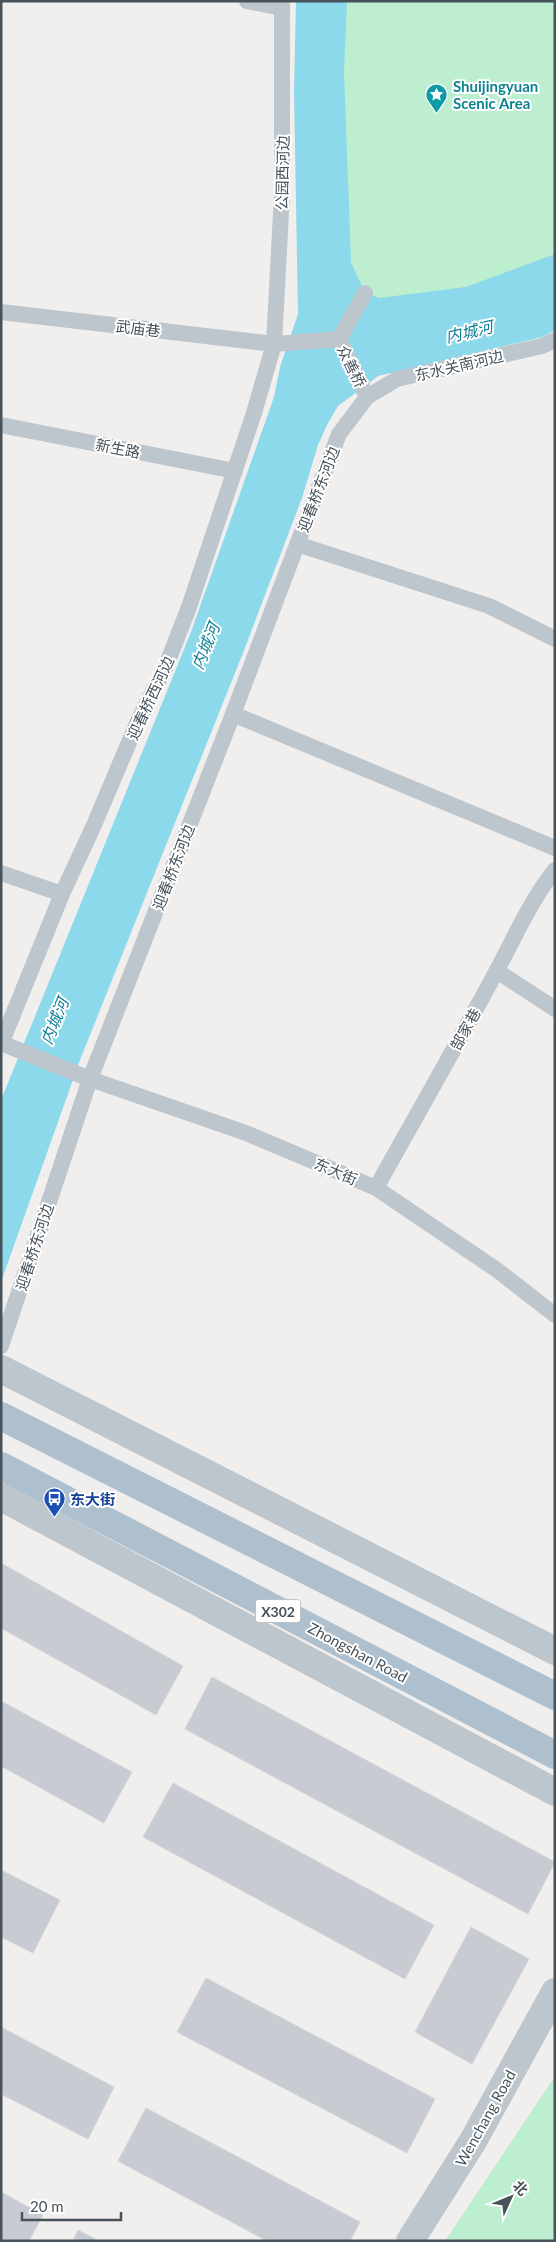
<svg xmlns="http://www.w3.org/2000/svg" width="556" height="2242" viewBox="0 0 556 2242" font-family="Lato,'Noto Sans SC',sans-serif">
<style>
.green{fill:#bdeecf}
.water{fill:#8bd9ea}
.building{fill:#c8cbd1;stroke:#d2d5da}
.lines{fill:none;stroke-linecap:round;stroke-linejoin:round}
.service{stroke:#bdc6cd;stroke-width:16}
.minor{stroke:#bdc6cd;stroke-width:28}
.tertiary{stroke:#bdc6cd;stroke-width:28}
.primary{stroke:#aebfcd;stroke-width:28}
.labels{text-anchor:middle;dominant-baseline:central;stroke-width:4;stroke-linejoin:round;paint-order:stroke}
.shield{fill:#fff;stroke:#7e868c;stroke-width:1}
.shield-label{font-size:14px;font-weight:bold;fill:#47525b}
.culture-label{font-size:15px;font-weight:bold;fill:#0d838f;stroke:#fff;text-anchor:start}
.street-label{font-size:15px;fill:#47525b;stroke:#fff}
.transit-label{font-size:15px;font-weight:bold;fill:#164399;stroke:#fff;text-anchor:start}
.water-label{font-size:16px;font-style:italic;fill:#0f7f97;stroke:#fff}
</style>
<rect width="100%" height="100%" fill="#f1eeee"/>
<path class="green" d="M316,1H555V330L542,337L425,365L320,308Z
M555,2076V2241H445Z"/>
<path class="water" d="M296,1H347L344,72L351,262L365,293L379,298L466,287L555,254V330L542,337L378,376L338,406L328,423L318,445L302,498L243,653L80,1060L1,1282V1100L191,632L274,397L280,367L298,314L294,91Z"/>
<path class="building" d="M1,1563L183,1666L156,1715L1,1628Z
M212,1677L555,1862L528,1914L185,1729Z
M1,1701L132,1772L104,1823L1,1766Z
M173,1783L434,1925L405,1979L143,1837Z
M1,1870L60,1900L33,1953L1,1937Z
M471,1927L529,1959L472,2064L415,2032Z
M206,1978L435,2099L407,2153L177,2032Z
M1,2027L114,2087L88,2139L1,2094Z
M146,2108L360,2222L350,2241H267L118,2161Z
M1,2192L43,2215L29,2241H1Z
M78,2230L99,2241H73Z"/>
<g class="lines">
<path class="service" d="M247,1L282,8
M1,312L274,344L339,339L367,397
M339,339L365,293
M1,425L235,471
M297,544L489,606L555,639
M233,714L555,848
M1,873L62,894
M497,971L555,1009
M1,1043L90,1079L246,1133L376,1188L497,1270L555,1315
M1,1044L62,894L94,825L138,721L166,666L189,607L254,413L274,344L282,194V1
M376,1188C416,1116 457,1045 496,972C515,937 530,901 555,870
M1,1346L90,1079L233,714L339,434L367,397L397,379L542,346L555,340"/>
<path class="minor" d="M1,1369L555,1651
M1,1497L555,1792"/>
<path class="tertiary" d="M410,2241L473,2141L555,1992"/>
<path class="primary" d="M1,1416L555,1696
M1,1466L555,1755"/>
</g>
<defs>
<symbol id="sight-pin" viewBox="-11 -11 22 30"><path d="M0 17L-7.5 6A9.5 9.5 0 1 1 7.5 6Z" fill="#0f9aa8" stroke="#fff"/><path d="M0-6L1.8-2.2L6-1.7L2.9 1.2L3.7 5.4L0 3.3L-3.7 5.4L-2.9 1.2L-6-1.7L-1.8-2.2Z" fill="#fff"/></symbol>
<symbol id="bus-pin" viewBox="-11 -11 22 30"><path d="M0 17L-7.5 6A9.5 9.5 0 1 1 7.5 6Z" fill="#1a4fb4" stroke="#fff"/><path d="M-5-6H5V4H4V6H2V4H-2V6H-4V4H-5ZM-3.5-4V0h7V-4ZM-3.5 1.2v1.5H-2V1.2ZM2 1.2v1.5H3.5V1.2Z" fill="#fff"/></symbol>
</defs>
<g fill-rule="evenodd">
<use href="#sight-pin" x="424" y="82" width="25" height="34"/>
<use href="#bus-pin" x="42" y="1486" width="25" height="34"/>
</g>
<g class="labels">
<rect class="shield" x="255.5" y="1599.5" width="45" height="23" rx="4"/>
<g class="shield-label">
<text x="278" y="1611">X302</text>
</g>
<g class="culture-label">
<text x="453" y="86">Shuijingyuan<tspan x="453" dy="17">Scenic Area</tspan></text>
</g>
<g class="street-label">
<text transform="translate(282 173) rotate(-89)">公园西河边</text>
<text transform="translate(138 328) rotate(7)">武庙巷</text>
<text transform="translate(459 365) rotate(-13)">东水关南河边</text>
<text transform="translate(352 366) rotate(64)">众善桥</text>
<text transform="translate(118 448) rotate(11)">新生路</text>
<text transform="translate(318 489) rotate(-69)">迎春桥东河边</text>
<text transform="translate(150 698) rotate(-65)">迎春桥西河边</text>
<text transform="translate(173 867) rotate(-69)">迎春桥东河边</text>
<text transform="translate(465 1029) rotate(-61)">郜家巷</text>
<text transform="translate(336 1171) rotate(23)">东大街</text>
<text transform="translate(34 1247) rotate(-72)">迎春桥东河边</text>
<text transform="translate(358 1652) rotate(28)">Zhongshan Road</text>
<text transform="translate(485 2118) rotate(-61)">Wenchang Road</text>
</g>
<g class="transit-label">
<text x="70" y="1499">东大街</text>
</g>
<g class="water-label">
<text transform="translate(469 331) rotate(-13)">内城河</text>
<text transform="translate(205 646) rotate(-68)">内城河</text>
<text transform="translate(54 1021) rotate(-68)">内城河</text>
</g>
</g>
<rect width="556" height="2242" fill="none" stroke="#47525b" stroke-width="5"/>
<g transform="translate(511 2197) rotate(46)" stroke="#ffffff" stroke-width="4" paint-order="stroke">
<path d="M0-4L9 19L0 12L-9 19Z" fill="#47525b"/>
<text y="-8" font-size="14" font-weight="bold" text-anchor="middle" fill="#47525b">北</text>
</g>
<path d="M22 2212v8h99v-8" fill="none" stroke="#47525b" stroke-width="2.5"/>
<text x="30" y="2212" font-size="15" fill="#47525b" stroke="#ffffff" stroke-width="4" paint-order="stroke">20 m</text>
</svg>
